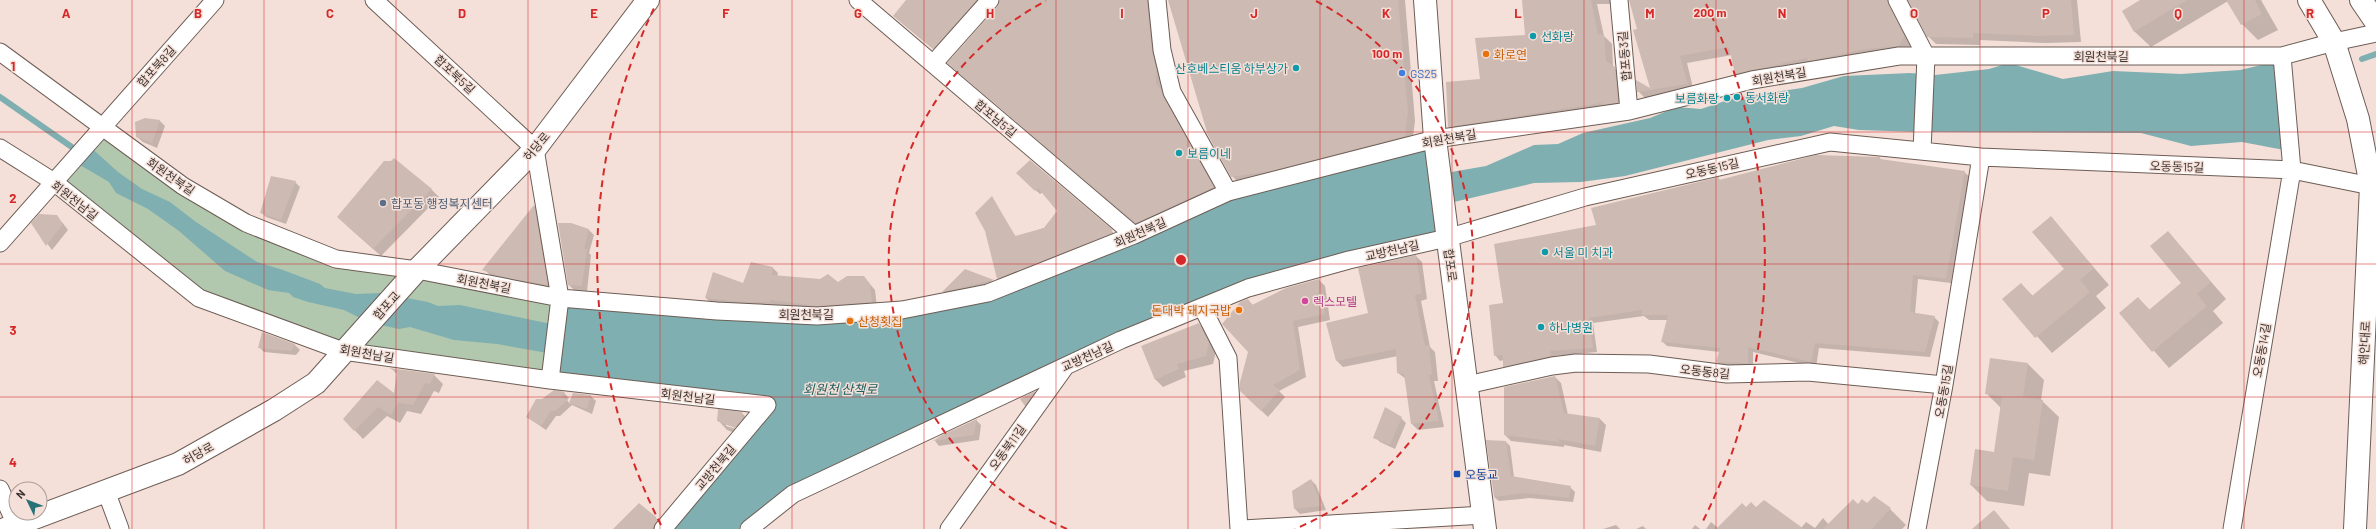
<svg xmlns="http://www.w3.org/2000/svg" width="2376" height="529" viewBox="0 0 2376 529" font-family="Barlow,'Noto Sans KR',sans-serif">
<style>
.green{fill:#b2c8ae}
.water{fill:#7fafb0}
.shadow{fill:#0003;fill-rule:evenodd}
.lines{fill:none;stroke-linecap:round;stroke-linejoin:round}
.stream{stroke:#7fafb0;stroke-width:6}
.building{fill:#cdbab2}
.street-casing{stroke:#6d5d55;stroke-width:19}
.secondary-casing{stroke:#6d5d55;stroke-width:24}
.primary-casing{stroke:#6d5d55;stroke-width:24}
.street{stroke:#fff;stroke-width:17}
.secondary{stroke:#fff;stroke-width:22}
.primary{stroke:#fff;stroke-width:22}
.grid{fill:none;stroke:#d62828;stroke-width:1;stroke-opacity:0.55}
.ring{fill:none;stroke:#d62828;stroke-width:2;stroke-dasharray:7 5}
.culture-dot{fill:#0f9aa8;stroke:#f4e0d8;stroke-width:1.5}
.food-dot{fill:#e8710a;stroke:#f4e0d8;stroke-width:1.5}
.shop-dot{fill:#3f7fe0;stroke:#f4e0d8;stroke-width:1.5}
.service-dot{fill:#5c6f8a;stroke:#f4e0d8;stroke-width:1.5}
.hotel-dot{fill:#d1479c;stroke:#f4e0d8;stroke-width:1.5}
.transit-dot{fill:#1a4fb4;stroke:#f4e0d8;stroke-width:1.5}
.labels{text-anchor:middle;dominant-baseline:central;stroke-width:3;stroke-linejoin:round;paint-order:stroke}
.culture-label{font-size:12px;fill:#0d838f;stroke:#f4e0d8;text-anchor:start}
.food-label{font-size:12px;fill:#c56008;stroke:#f4e0d8;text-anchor:start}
.street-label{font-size:12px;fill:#3d3532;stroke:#f4e0d8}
.shop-label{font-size:12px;fill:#366cbe;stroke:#f4e0d8;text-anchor:start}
.service-label{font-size:12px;fill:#4e5e75;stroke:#f4e0d8;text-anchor:start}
.hotel-label{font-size:12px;fill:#b23c85;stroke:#f4e0d8;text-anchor:start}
.transit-label{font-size:12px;fill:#164399;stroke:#f4e0d8;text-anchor:start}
.water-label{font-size:13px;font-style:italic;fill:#1b5d5f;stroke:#f4e0d8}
.grid-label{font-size:13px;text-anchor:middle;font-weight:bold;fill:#d62828;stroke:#f4e0d8;stroke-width:3;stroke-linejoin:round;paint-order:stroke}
.centre{fill:#d62828;stroke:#f4e0d8;stroke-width:2}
.ring-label{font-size:12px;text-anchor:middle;font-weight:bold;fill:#d62828;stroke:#f4e0d8;stroke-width:3;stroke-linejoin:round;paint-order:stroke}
</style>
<rect width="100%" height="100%" fill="#f4e0d8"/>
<path class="green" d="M103,126L183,186L336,259L560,298L550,380L343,351L199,298L59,177Z"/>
<path class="water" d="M2283,60L2290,151L2242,142L2191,146L2141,133L1918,132L1859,130L1834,126L1801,136L1768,140L1625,176L1581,182L1534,183L1454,202L1447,238L1248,288L793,494L749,529H663L766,405L550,380L553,354L497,344L454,340L410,327L399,329L385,326L358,317L344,310L308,302L293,297L289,293L268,290L225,271L179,231L148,209L116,193L109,182L73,161L87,144L118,172L142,189L170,202L196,222L257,262L283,270L320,284L325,288L356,294L380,293L428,302L438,306L460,305L556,325L560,298L801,317L988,293L1228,192L1435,139L1440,174L1486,166L1534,145L1558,144L1583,133L1650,118L1677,107L1701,109L1734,98L1802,88L1844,76L1910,73L1935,75L1989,69L2009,63L2063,79L2113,71L2181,74L2240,70Z"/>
<path class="shadow" d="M907,0H993L942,56L902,23Z
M1000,0H1161L1163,93L1169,99L1221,195L1144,231L957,71L998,7Z
M1169,0H1405L1415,121L1412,144L1240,184L1232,176Z
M1523,0H1611V4H1597L1604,36L1612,44L1613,67L1623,76L1626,110L1457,135L1449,127L1481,80L1526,36Z
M1630,0H1899L1911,44L1906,53L1743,81L1736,74L1732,55L1687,63L1694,92L1645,98L1638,91L1637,82L1652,90L1634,31L1638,30Z
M1909,0H2077L2081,42L2045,43L1980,40V45L1936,44L1928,36Z
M2142,0H2261L2278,30L2258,40L2242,24L2228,1L2151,47L2135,32L2124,11Z
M145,119L160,121L165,126L157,148L143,142L137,137Z
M1880,158L1882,161L1964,172L1970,177L1951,283L1918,279L1915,314L1934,317L1939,322L1930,357L1819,348L1816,367L1753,352V368L1722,367L1717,362L1720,352L1667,346L1662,341L1668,320H1649L1644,316L1593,323L1597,352L1554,356L1556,361L1509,371L1504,366V360L1500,361L1495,355L1504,304L1597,226L1718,178L1721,181Z
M1030,161L1116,235L1002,282L998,278L992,198L1016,237L1044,228L1058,211L1043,192L1040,194L1021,177Z
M391,162L431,189L439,197L381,256L346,225Z
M295,182L300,187L286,224L266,217L261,212Z
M534,206L540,212L553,291L510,282L490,275L484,269Z
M2051,218L2109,285L2096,296L2106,308L2052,353L2004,299L2021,284L2033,296L2065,269Z
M62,222L68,230L52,250L32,223Z
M571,224L589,230L594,235L589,253L591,255L587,291L574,290L569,285Z
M2168,232L2226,299L2213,311L2223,323L2169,368L2121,313L2138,298L2150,310L2182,283Z
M1416,256L1422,262L1427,299L1421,301L1430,347L1435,352L1438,381H1434L1444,427L1418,430L1412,424L1406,379L1398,373V356L1343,367L1337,361L1369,314Z
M773,268L778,273L777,276L838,284L869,283L875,290L877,307L823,311L775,305V307L711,303L706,298L713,273L744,284Z
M965,270L993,281L995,282L945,294L943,292Z
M1319,280L1325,286L1330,320L1298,327L1306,377L1279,391L1285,397L1268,417L1241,391L1250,352L1248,300L1254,306Z
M1199,324L1206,331L1216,351L1213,364L1184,371L1186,377L1163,387L1155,379Z
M263,333L295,345L300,350L296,355L264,352L259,347Z
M2028,364L2044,380L2041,400L2059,417L2050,476L2029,473L2024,506L1987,501L1971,485L1995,453L2002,409L1986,393Z
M392,369L434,375L443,384L439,393L434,391L421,414L407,411L400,423L387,416L363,439L344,419L395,395L398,375Z
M1555,377L1561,383L1568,415L1600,419L1606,425L1601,452L1564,445V447L1511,441L1505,435Z
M1035,392L1037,394L1027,408L1021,399Z
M564,393L569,398L567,400L570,404L574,394L591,396L596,401L592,414L572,405L560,416H556L546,430L527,417L543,400Z
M742,413L751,423L745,437L727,430L718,420ZM726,423L740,428L739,430L726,426Z
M1401,418L1406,423L1395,449L1380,442L1375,437Z
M976,420L981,425L979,440L939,446L935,441Z
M1506,442L1510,446L1514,477L1570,487L1575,492L1573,502L1530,498L1499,501L1494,497Z
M1311,480L1316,485L1326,510L1300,514L1295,509L1293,491Z
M1874,497L1890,509L1906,525L1902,529H1706L1711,522L1718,528L1746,509L1756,508L1801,528L1806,522L1815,528L1823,518L1829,525L1858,505H1867Z
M639,504L662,524V529H614Z
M1616,525L1620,529H1603Z
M1695,525L1700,529H1692Z
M1643,526L1646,529H1636Z"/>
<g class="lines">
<path class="stream" d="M2362,59L2376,54
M0,97L79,152"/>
</g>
<path class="building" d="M906,0H977L933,49L893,16Z
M1000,0H1147L1152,51L1157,72L1156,84L1161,89L1214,187L1136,223L947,63L997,7Z
M1168,0H1398L1408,112L1405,136L1271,171L1231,177L1205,130L1207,132Z
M1522,0H1591L1598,34L1604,35L1606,61L1615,67L1618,102L1604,105L1601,103L1448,127L1446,82L1480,79L1475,38L1525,35Z
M1629,0H1887L1904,36L1899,46L1866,49L1808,61L1807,58L1735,74L1729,47L1680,56L1688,84L1637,92L1636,80L1650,88L1633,30L1637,29Z
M1908,0H2071L2074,35L2037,36L1973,33V38L1927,37Z
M2140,0H2187L2134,32L2122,11Z
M2226,0H2255L2262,14L2241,25Z
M145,118L160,120L152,143L136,137L135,122Z
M1816,155L1880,157V159L1965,171L1946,279L1913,275L1910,312L1935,316L1925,352L1815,343L1811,362L1748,347V363L1716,362L1720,348L1661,342L1668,315H1642V310L1589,318L1593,348L1550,351L1551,356L1503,367V355L1494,356L1489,305L1503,303L1494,244L1596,225L1591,208L1719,177V180Z
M394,158L432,189L373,249L337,217L384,161H391Z
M1030,160L1113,230L1110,231L1112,233L997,279L985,231L975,213L992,196L1015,236L1044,228L1057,211L1038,188L1035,191L1016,173Z
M271,176L296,181L281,220L260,213Z
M534,205L548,285L503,277L482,270Z
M39,214L57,215L63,224L46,246L31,223Z
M2051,216L2094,268L2080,280L2090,292L2035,338L2002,299L2021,283L2032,296L2064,269L2032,232Z
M558,223H571L589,229L584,249H587L582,286L568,285Z
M2168,231L2211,282L2197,294L2207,306L2152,352L2119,313L2138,297L2149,310L2181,283L2150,246Z
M1416,255L1422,293L1415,295L1425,346L1429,345L1432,375H1429L1439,421L1411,424L1404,374L1397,373L1396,349L1336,361L1326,323L1368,313L1358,268Z
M751,262L773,267L772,275L820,279L828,274L838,282L847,276H864L870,284L872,302L817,306L770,300V302H743L705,298L713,272L743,283Z
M965,269L994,280L942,292Z
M1319,279L1325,314L1293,321L1300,370L1273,385L1280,390L1261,411L1240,391V382L1248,352L1222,324L1240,302L1248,299L1252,305L1286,288Z
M1199,323L1209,343L1206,356L1177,364L1179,369L1155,380L1141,346Z
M262,332L295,344L291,351L258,348Z
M1990,358L2028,363L2023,397L2043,400L2034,460L2013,457L2008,491L1970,485L1975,449L1994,452L2002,396L1985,394Z
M389,368L435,374L430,384L425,383L413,405L398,403L391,415L378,407L354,431L343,419L377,380L394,393L397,372Z
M1555,376L1564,413L1600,418L1595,446L1558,439L1559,442L1504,435V387Z
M554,390L565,392L561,397L568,400L555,411H551L541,426L526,417L536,399H542Z
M1035,391L1025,406L1020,399Z
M573,393L591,395L587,409L569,403Z
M1385,407L1402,417L1390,445L1373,438Z
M718,409L742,412V420L735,428L717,421Z
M977,419L974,435L933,441L942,435Z
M1486,440L1506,441L1511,476L1571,486L1569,498L1525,493L1494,497Z
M1311,479L1322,506L1294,509L1292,491Z
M1874,496L1891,508L1872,529H1823L1853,499L1858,504L1862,499L1867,503Z
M1764,500L1804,529H1716L1742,503L1746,507L1751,502L1756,507Z
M639,503L656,517L657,521L652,529H613Z
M1994,510L2010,529H1972Z"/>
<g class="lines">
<defs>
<path id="street" d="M374,0L535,149L560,298L550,380
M858,0L1134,235
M1157,0L1162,50L1172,92L1228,192
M1619,0L1629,111
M1897,0L1926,56L1922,151
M0,52L183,186L246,223L336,259L417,270L560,298L717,311L817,316L902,310L988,293L1134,235L1228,192L1435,139L1629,111L1752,80L1899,56H2282L2334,42L2376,33
M933,64L990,0
M0,148L54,182L199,298L343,351L550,380L767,405
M0,243L215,0
M1202,307L1228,358L1239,529
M1467,385L1552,366L1576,363L1649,364L1727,374L1808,372L1944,385
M0,489L16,525
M106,491L120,529
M663,529L767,405
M749,529L793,494L1121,340L1248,288L1349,260L1447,238L1585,197L1830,142L1981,157
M949,529L1065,367
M1243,529L1484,515
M1917,529L1944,385L1981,157L2292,170L2371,186
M2232,529L2292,170L2282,56"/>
<path id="secondary" d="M1425,0L1435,139L1485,529
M5,529L178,464L274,410L316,383L417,270L535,149L648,0"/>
<path id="primary" d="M2309,0L2334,42L2358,119L2371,186L2355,529
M2361,0L2376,22"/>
</defs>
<use href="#street" class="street-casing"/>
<use href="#secondary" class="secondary-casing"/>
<use href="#primary" class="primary-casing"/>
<use href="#street" class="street"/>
<use href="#secondary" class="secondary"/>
<use href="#primary" class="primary"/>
</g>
<path class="grid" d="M132,0V529M264,0V529M396,0V529M528,0V529M660,0V529M792,0V529M924,0V529M1056,0V529M1188,0V529M1320,0V529M1452,0V529M1584,0V529M1716,0V529M1848,0V529M1980,0V529M2112,0V529M2244,0V529M0,132H2376M0,264H2376M0,397H2376"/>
<g class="ring">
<path d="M1067 529A292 292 0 0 1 1046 1M1316 1A292 292 0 0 1 1295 529"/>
<path d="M661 525A584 584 0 0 1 656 4M1706 4A584 584 0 0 1 1701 525"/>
</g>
<g class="culture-dot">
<circle cx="1533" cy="36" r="4"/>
<circle cx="1296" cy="68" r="4"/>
<circle cx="1737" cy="97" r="4"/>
<circle cx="1727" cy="98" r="4"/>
<circle cx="1179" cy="153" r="4"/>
<circle cx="1545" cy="252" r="4"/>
<circle cx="1541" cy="327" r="4"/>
</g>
<g class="food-dot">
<circle cx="1486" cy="54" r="4"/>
<circle cx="1239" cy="310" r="4"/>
<circle cx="850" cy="321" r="4"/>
</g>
<circle class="shop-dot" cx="1402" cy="73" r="4"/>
<circle class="service-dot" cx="383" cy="203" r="4"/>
<circle class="hotel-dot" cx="1305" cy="301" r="4"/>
<rect class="transit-dot" x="1453" y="470" width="8" height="8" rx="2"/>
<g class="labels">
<g class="culture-label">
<text x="1541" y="36">선화랑</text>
<text x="1288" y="68" text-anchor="end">산호베스티움 하부상가</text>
<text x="1745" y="97">동서화랑</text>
<text x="1719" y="98" text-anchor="end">보름화랑</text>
<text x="1187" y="153">보름이네</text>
<text x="1553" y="252">서울 미 치과</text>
<text x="1549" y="327">하나병원</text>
</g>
<g class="food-label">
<text x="1494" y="54">화로연</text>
<text x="1231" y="310" text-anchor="end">돈대박 돼지국밥</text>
<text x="858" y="321">산청횟집</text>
</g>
<g class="street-label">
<text transform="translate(1624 56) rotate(-95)">합포동3길</text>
<text x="2101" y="56">회원천북길</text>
<text transform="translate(156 66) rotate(-48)">합포북8길</text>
<text transform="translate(455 74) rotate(43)">합포북5길</text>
<text transform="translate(1779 76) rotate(-10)">회원천북길</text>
<text transform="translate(996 118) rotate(40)">합포남5길</text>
<text transform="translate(1449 138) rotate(-10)">회원천북길</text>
<text transform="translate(536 146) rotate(-50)">허당로</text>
<text transform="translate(2177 166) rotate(2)">오동동15길</text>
<text transform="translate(1712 168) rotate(-13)">오동동15길</text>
<text transform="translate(171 176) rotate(35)">회원천북길</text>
<text transform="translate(75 200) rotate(38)">회원천남길</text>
<text transform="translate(1140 232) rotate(-24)">회원천북길</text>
<text transform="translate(1392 250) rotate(-13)">교방천남길</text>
<text transform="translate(1451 265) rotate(82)">합포로</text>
<text transform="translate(484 283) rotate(11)">회원천북길</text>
<text transform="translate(386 305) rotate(-48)">합포교</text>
<text x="806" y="314">회원천북길</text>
<text transform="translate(2364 343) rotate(-87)">해안대로</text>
<text transform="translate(2261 350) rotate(-80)">오동동14길</text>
<text transform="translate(367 353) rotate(10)">회원천남길</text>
<text transform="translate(1087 356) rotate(-24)">교방천남길</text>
<text transform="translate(1705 371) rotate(6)">오동동8길</text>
<text transform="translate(1943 391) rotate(-80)">오동동15길</text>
<text transform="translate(688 396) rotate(7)">회원천남길</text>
<text transform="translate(1007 447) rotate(-54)">오동북11길</text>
<text transform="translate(198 453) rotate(-29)">허당로</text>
<text transform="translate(715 467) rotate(-50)">교방천북길</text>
</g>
<g class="shop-label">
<text x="1410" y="73">GS25</text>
</g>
<g class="service-label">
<text x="391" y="203">합포동 행정복지센터</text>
</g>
<g class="hotel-label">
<text x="1313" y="301">렉스모텔</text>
</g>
<g class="transit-label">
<text x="1465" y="474">오동교</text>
</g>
<g class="water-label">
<text x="840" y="389">회원천 산책로</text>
</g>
</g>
<g class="grid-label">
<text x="66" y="18">A</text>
<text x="198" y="18">B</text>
<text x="330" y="18">C</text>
<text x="462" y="18">D</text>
<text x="594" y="18">E</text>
<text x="726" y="18">F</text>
<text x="858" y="18">G</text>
<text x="990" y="18">H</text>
<text x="1122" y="18">I</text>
<text x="1254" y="18">J</text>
<text x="1386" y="18">K</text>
<text x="1518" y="18">L</text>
<text x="1650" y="18">M</text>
<text x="1782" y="18">N</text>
<text x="1914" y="18">O</text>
<text x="2046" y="18">P</text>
<text x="2178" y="18">Q</text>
<text x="2310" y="18">R</text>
<text x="13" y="71">1</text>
<text x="13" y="203">2</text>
<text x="13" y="335">3</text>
<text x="13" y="467">4</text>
</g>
<circle cx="1181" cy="260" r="6" class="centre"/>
<g class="ring-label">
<text x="1710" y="17">200 m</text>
<text x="1387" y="58">100 m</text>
</g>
<g transform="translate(28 501) rotate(313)"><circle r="19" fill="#f4e0d8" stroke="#ab9c96"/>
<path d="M0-3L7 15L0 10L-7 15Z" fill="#277177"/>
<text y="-6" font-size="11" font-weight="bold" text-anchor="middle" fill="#3d3532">N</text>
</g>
</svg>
